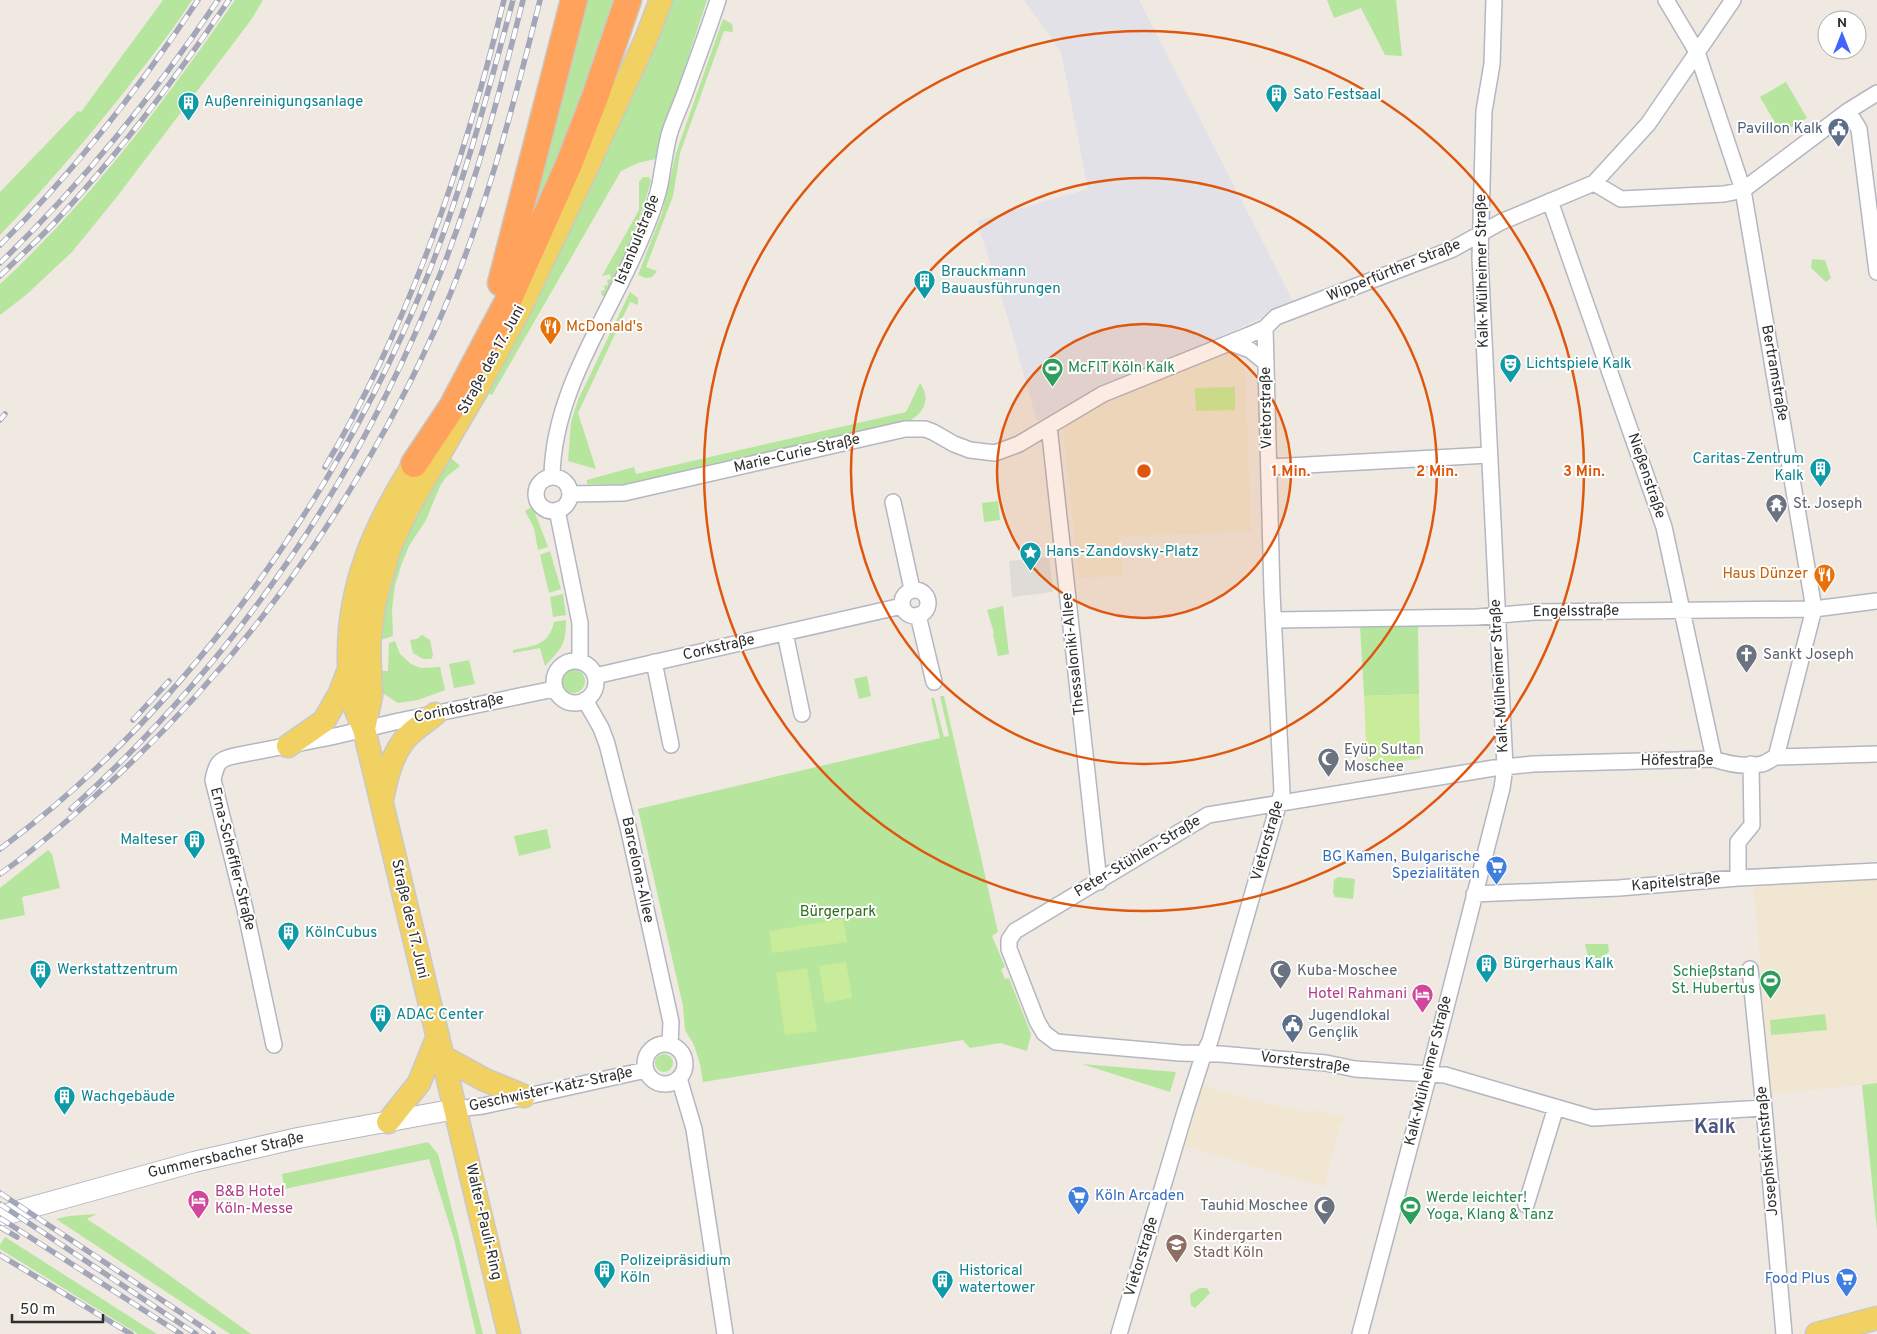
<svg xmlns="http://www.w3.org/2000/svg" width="1877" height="1334" viewBox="0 0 1877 1334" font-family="Overpass,sans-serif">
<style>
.industrial{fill:#e3e1e8}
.education{fill:#f0e6d1}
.green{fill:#b6e59e}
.pitch{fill:#c9ec9a}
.plaza{fill:#dfdcd8}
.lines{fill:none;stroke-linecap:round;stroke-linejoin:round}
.street-casing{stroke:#b4b7c1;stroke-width:18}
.secondary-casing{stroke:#b4b7c1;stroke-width:22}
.primary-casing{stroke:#c9c9c9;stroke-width:25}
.highway-casing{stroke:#c9c9c9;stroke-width:29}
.street{stroke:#fff;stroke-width:15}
.secondary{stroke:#fff;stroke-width:20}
.primary{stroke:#f2d163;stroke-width:22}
.highway{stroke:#ffa35c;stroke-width:26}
.rail-casing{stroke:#a3a6b8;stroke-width:5.5}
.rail{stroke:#fff;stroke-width:4;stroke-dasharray:11;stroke-linecap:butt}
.ring{fill:none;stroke:#df570e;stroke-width:2.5}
.labels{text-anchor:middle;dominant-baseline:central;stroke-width:4;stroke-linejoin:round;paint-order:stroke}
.culture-label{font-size:15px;fill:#0d838f;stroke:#fff;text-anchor:start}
.service-label{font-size:15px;fill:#4e5e75;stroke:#fff;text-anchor:end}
.street-label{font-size:15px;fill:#2e2e2e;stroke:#fff}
.food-label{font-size:15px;fill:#c56008;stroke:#fff;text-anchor:start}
.leisure-label{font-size:15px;fill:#27864d;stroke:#fff;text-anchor:start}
.worship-label{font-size:15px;fill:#5b616d;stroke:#fff;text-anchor:start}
.shop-label{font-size:15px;fill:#366cbe;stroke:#fff;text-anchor:end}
.park-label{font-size:15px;fill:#2c6e1b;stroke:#fff}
.hotel-label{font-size:15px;fill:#b23c85;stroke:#fff;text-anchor:end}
.education-label{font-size:15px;fill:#785e54;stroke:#fff;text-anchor:start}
.district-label{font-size:20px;font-weight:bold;fill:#4d5680;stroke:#fff}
.centre{fill:#df570e;stroke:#fff;stroke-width:2.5}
.ring-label{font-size:15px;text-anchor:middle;font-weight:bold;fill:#df570e;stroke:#fff;stroke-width:4;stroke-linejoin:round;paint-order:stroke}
</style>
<rect width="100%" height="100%" fill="#efe9e1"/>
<path class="industrial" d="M1024,0H1139L1294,303L1037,421L1008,319L977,221L1088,189L1061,52Z"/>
<path class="education" d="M1230,353L1240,359L1245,369L1251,532L1119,536L1123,576L1079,578L1063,432L1066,426L1105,403L1222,354Z
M1877,878V1083L1771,1094L1754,887Z
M1202,1085L1241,1097L1311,1113L1312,1110L1345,1118L1339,1128L1324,1187L1184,1146Z"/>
<path class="green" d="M163,0H192C175,27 155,52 135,78C93,132 48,185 0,235V192L78,111L81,112Z
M235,0H263L251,20L116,198L72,252L26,295L0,315V284C91,200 165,101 235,0Z
M582,0H622L518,268Z
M670,0H707L655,159L638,163L621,171L492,395L489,394L451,458L460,466L446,477L440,486L426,520L409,546L402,563L395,585L392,609L393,636L377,641L398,549Z
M1327,0H1396L1402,56L1385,55L1361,8L1334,18Z
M723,19L732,24L733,32L724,31L680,153L673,196L646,267L657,271L652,277L646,278L638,275L662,213L676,153Z
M1786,82L1807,118L1781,133L1760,97Z
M643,177H649L651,181C640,221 624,258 606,295L602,296L601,291L605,290L604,286L608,285L607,280L611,279L610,274L602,276L639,210V182Z
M1812,259L1825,260L1831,278L1826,282L1811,268Z
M630,292L638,298V305L630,302L578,413L596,469L568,461L571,422L578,400Z
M920,383C930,397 926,411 911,420L633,485L587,484V480L634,467L636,474L906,412Z
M998,501L1000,520L984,522L982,503Z
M531,507L535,513L548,547L538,550L534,528L525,511Z
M550,551L561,589L549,593L540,555Z
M563,594L566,615L553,617L550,597Z
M1003,606L1009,654L998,656L993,634L994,633L987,610Z
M566,620C566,645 561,649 545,666L540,648L513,653V650C534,646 549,645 554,622Z
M1418,625L1419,694L1364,696L1360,626Z
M422,635L430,640L433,656L431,659H423L413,653L410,640L417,639Z
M395,641L400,654L411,664L421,668L440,667L445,690L418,700L398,703L384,694H378L376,647L382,645V671H388L389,643Z
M469,660L475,684L454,688L449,664Z
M561 681a12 12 0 1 1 24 0a12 12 0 1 1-24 0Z
M867,676L871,696L859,699L854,679Z
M940,696H944L998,932L992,936L1005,967L1001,969L1005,979L1009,978L1031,1034L1027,1051L1000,1043L970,1048L963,1040L703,1082L700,1064L694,1045L685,1030L683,1006L638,809L940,738L931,698H934L944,737L949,736Z
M547,829L551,848L519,856L514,836Z
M48,850L52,854L60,888L22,897L25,915L0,920V888Z
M1338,877L1355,879L1353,899L1335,897L1333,893L1334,880Z
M1585,944H1608L1609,952L1592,965L1589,960Z
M1825,1014L1827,1030L1771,1035L1770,1020Z
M655 1063a9 9 0 1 1 18 0a9 9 0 1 1-18 0Z
M1082,1064L1176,1072L1170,1092Z
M1877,1083V1230L1862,1085Z
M428,1142L438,1154L483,1334H476L454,1239L429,1159L284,1189L282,1174Z
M97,1214L87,1219L141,1255L251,1334H230L56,1219L69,1216Z
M5,1237L157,1334H138L0,1249V1245Z
M1200,1288H1207L1210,1293L1195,1308L1191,1305L1190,1294Z"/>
<path class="pitch" d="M1235,387V410L1196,411L1195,388Z
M1419,694L1420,759L1367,765L1364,696Z
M843,919L847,942L772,953L769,931Z
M846,962L852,998L825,1003L819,966Z
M807,968L817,1031L785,1035L776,973Z"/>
<path class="plaza" d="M1049,557L1053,592L1012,597L1009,561Z"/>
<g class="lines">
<defs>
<path id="street" d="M1666,0L1697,52L1743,190L1814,609L1776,757
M1848,111L1859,129L1877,272
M1594,183L1621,199L1724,194L1743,190L1848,111L1877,93
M1550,201L1664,527L1714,759
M1231,343L1250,350L1266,363
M1049,426L1099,882
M1269,467L1489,455
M552,477C553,391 608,318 640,241C648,223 656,203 660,184C663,168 665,151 669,135C673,121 680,107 685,93C696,62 708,31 718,0
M536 494a17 17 0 1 1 34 0a17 17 0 1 1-34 0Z
M570,494L624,493L905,429H925L933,432L954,444L970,450L995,453L1019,444L1103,394L1249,335L1265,328L1276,317L1453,249L1501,222L1594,183L1648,124L1733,0
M893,502L912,589
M557,510L580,623V661
M902 603a13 13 0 1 1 26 0a13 13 0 1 1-26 0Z
M918,615L934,682
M1275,620L1477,617L1535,612L1814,609L1877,601
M785,633L802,714
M554 682a21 21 0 1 1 42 0a21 21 0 1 1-42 0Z
M654,662L671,745
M595,676L902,606
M585,700L601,728L607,744L628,827L671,1022L670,1044
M1738,878V842L1752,825L1751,764
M1474,894L1619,888L1738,878L1877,871
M1750,969L1764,1108L1784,1334
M645 1064a20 20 0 1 1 40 0a20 20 0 1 1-40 0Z
M274,1045L245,909L213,780C216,765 218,759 234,756L331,737L399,721L554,689
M679,1078L694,1129L725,1334
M1764,1108L1593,1118L1445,1075L1355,1069L1326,1063L1220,1054L1180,1053L1056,1042L1044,1033L1037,1021L1009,949V940L1015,931L1208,815L1494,768L1533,764L1714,759C1728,764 1746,767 1762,764C1766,763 1771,759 1776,757L1877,754
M456,1109L483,1106L646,1070
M1526,1205L1556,1107
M1119,1334L1185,1112L1204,1053L1210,1041L1282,792L1272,593L1265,328
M1360,1334L1429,1074L1502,788L1505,767L1480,258L1484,111L1492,64L1494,0"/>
<path id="secondary" d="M0,1216L194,1162L298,1138L456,1109"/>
<path id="primary" d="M414,464C375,525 348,585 349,659C349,672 349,685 352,697C354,708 360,719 364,729L509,1334
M364,729L371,696L369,645L374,604L390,547L407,510L472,398L520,309L586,170L646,39L661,0
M288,746L324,721L340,693L348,672
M382,799C386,779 392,753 407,737C415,728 426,722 435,714
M443,1057L485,1080L524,1096
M388,1122L419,1083L438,1036
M1817,1334L1877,1318"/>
<path id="highway" d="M501,283L574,0
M414,464L452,407L507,303L569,164L595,97L628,0"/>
</defs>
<use href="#street" class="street-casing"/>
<use href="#secondary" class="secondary-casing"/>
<use href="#primary" class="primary-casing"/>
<use href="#highway" class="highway-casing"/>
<use href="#street" class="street"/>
<use href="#secondary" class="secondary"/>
<use href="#primary" class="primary"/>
<use href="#highway" class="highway"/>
<defs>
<path id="rail" d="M0,245C75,171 140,87 198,0
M0,263C82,184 154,95 218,0
M0,276C18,258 37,241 55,222C119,154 176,78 229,0
M0,420L5,414
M325,467C410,323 464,163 504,0
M133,720L169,681
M71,809C237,659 359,480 441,272C476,184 500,91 523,0
M0,849C187,711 341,491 427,277C463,187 488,93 513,0
M0,874C33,851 64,824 94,797C239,668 354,508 434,332C482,226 512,112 540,0
M0,1193L213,1334
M0,1204L196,1334
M0,1218L181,1334
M0,1227L17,1237
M0,1255L131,1334"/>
</defs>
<use href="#rail" class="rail-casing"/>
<use href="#rail" class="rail"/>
</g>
<circle cx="1144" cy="471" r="147" fill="#df570e" fill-opacity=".12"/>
<g class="ring">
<circle cx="1144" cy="471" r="147"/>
<circle cx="1144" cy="471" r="293"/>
<circle cx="1144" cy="471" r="440"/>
</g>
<defs>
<symbol id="building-pin" viewBox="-11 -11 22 30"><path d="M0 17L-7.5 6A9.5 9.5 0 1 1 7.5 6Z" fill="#0f9aa8" stroke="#fff"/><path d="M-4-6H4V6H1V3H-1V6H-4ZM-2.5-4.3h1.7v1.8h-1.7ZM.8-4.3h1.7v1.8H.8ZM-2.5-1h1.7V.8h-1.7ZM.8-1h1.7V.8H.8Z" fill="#fff"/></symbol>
<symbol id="civic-pin" viewBox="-11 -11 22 30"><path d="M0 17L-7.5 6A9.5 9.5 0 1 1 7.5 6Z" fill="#5c6f8a" stroke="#fff"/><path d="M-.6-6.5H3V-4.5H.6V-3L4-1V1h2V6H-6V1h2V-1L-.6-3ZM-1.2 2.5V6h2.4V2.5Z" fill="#fff"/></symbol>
<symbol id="restaurant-pin" viewBox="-11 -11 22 30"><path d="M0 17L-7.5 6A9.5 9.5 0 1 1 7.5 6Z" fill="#e8710a" stroke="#fff"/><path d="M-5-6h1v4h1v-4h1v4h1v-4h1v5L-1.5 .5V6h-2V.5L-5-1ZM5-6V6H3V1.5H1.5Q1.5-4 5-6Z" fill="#fff"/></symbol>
<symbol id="theatre-pin" viewBox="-11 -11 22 30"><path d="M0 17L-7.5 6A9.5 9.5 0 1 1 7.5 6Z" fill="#0f9aa8" stroke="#fff"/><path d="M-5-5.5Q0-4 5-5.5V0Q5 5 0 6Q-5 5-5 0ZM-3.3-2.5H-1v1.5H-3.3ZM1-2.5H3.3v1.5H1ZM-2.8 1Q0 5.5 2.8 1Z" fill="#fff"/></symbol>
<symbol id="stadium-pin" viewBox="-11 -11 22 30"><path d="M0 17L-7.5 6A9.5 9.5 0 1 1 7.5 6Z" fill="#2e9e5b" stroke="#fff"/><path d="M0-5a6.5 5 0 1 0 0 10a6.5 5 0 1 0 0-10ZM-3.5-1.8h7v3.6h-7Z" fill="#fff"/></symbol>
<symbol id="temple-pin" viewBox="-11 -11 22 30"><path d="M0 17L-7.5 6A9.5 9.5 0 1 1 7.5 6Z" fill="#6b7280" stroke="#fff"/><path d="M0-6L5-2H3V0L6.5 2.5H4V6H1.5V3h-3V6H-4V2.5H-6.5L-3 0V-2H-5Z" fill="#fff"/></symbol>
<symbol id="sight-pin" viewBox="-11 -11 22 30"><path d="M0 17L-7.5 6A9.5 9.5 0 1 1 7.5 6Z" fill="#0f9aa8" stroke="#fff"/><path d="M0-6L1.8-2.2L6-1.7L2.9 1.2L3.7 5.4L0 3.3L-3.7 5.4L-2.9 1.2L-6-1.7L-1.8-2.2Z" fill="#fff"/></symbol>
<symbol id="church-pin" viewBox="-11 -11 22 30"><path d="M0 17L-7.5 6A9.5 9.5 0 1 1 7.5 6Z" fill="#6b7280" stroke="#fff"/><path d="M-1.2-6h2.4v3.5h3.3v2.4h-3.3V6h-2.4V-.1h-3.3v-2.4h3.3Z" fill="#fff"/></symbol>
<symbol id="mosque-pin" viewBox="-11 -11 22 30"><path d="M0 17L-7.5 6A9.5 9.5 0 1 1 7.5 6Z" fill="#6b7280" stroke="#fff"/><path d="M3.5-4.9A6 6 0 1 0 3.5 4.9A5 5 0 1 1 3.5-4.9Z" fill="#fff"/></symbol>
<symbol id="supermarket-pin" viewBox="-11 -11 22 30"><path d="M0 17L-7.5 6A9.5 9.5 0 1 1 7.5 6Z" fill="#3f7fe0" stroke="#fff"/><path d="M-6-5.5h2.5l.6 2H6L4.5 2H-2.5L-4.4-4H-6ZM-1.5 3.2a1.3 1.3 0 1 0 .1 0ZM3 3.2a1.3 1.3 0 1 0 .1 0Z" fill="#fff"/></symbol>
<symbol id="hotel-pin" viewBox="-11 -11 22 30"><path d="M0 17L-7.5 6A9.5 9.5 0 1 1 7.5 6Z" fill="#d1479c" stroke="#fff"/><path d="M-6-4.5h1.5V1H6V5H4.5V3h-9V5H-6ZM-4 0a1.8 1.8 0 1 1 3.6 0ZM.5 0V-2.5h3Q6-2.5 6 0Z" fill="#fff"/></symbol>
<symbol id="school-pin" viewBox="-11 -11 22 30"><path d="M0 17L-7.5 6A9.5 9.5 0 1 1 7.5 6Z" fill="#8d6e63" stroke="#fff"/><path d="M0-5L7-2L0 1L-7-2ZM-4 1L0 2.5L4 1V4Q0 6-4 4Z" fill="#fff"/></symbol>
</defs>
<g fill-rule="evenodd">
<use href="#building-pin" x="1264" y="82" width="25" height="34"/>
<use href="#building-pin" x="176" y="90" width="25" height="34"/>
<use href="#civic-pin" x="1826" y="116" width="25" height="34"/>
<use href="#building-pin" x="912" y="268" width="25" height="34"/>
<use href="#restaurant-pin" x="538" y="314" width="25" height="34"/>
<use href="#theatre-pin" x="1498" y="352" width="25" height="34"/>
<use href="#stadium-pin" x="1040" y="356" width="25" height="34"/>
<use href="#building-pin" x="1808" y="456" width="25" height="34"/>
<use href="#temple-pin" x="1764" y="492" width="25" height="34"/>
<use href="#sight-pin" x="1018" y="540" width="25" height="34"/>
<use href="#restaurant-pin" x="1812" y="562" width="25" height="34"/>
<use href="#church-pin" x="1734" y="642" width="25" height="34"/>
<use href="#mosque-pin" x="1316" y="746" width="25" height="34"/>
<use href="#building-pin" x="182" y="828" width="25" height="34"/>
<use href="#supermarket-pin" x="1484" y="854" width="25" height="34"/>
<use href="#building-pin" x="276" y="920" width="25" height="34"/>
<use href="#building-pin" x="1474" y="952" width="25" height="34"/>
<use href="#building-pin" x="28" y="958" width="25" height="34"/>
<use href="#mosque-pin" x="1268" y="958" width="25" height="34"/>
<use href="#stadium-pin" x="1758" y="968" width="25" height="34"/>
<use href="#hotel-pin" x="1410" y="982" width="25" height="34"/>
<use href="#building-pin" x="368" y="1002" width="25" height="34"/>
<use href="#civic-pin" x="1280" y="1012" width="25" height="34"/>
<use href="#building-pin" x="52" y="1084" width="25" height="34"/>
<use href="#supermarket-pin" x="1066" y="1184" width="25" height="34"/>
<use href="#hotel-pin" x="186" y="1188" width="25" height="34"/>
<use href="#mosque-pin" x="1312" y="1194" width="25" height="34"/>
<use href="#stadium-pin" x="1398" y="1194" width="25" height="34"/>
<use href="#school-pin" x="1164" y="1232" width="25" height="34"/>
<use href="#building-pin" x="592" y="1258" width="25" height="34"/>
<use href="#supermarket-pin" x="1834" y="1266" width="25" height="34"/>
<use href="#building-pin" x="930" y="1268" width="25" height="34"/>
</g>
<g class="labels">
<g class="culture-label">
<text x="1293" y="95">Sato Festsaal</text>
<text x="204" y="102">Außenreinigungsanlage</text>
<text x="941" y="272">Brauckmann<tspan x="941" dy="17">Bauausführungen</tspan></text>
<text x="1526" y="364">Lichtspiele Kalk</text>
<text x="1804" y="459" text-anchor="end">Caritas-Zentrum<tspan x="1804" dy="17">Kalk</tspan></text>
<text x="1046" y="552">Hans-Zandovsky-Platz</text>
<text x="178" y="840" text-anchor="end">Malteser</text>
<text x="305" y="933">KölnCubus</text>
<text x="1503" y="964">Bürgerhaus Kalk</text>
<text x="57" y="970">Werkstattzentrum</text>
<text x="396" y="1015">ADAC Center</text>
<text x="81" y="1097">Wachgebäude</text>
<text x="620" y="1261">Polizeipräsidium<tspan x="620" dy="17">Köln</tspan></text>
<text x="959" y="1271">Historical<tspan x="959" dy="17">watertower</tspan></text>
</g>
<g class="service-label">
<text x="1823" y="129">Pavillon Kalk</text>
<text x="1308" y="1016" text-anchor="start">Jugendlokal<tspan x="1308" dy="17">Gençlik</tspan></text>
</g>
<g class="street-label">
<text transform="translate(638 240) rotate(-68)">Istanbulstraße</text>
<text transform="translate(1394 271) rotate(-22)">Wipperfürther Straße</text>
<text transform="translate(1483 271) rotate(-91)">Kalk-Mülheimer Straße</text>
<text transform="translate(492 360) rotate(-61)">Straße des 17. Juni</text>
<text transform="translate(1774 373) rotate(80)">Bertramstraße</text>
<text transform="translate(1267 408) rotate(-91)">Vietorstraße</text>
<text transform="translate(797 454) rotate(-13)">Marie-Curie-Straße</text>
<text transform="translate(1646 476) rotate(71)">Nießenstraße</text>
<text transform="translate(1576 612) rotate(-1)">Engelsstraße</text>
<text transform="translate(719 648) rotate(-13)">Corkstraße</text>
<text transform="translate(1074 654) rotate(-96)">Thessaloniki-Allee</text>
<text transform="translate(1500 676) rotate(-93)">Kalk-Mülheimer Straße</text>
<text transform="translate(459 709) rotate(-12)">Corintostraße</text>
<text x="1677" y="761">Höfestraße</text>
<text transform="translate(1268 841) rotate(-74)">Vietorstraße</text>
<text transform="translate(1138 857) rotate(-31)">Peter-Stühlen-Straße</text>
<text transform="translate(232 859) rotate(76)">Erna-Scheffler-Straße</text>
<text transform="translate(637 870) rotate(78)">Barcelona-Allee</text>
<text transform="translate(1676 883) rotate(-5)">Kapitelstraße</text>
<text transform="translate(409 919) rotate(77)">Straße des 17. Juni</text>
<text transform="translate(1305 1063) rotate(7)">Vorsterstraße</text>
<text transform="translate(1429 1071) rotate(-76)">Kalk-Mülheimer Straße</text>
<text transform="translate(551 1090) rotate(-12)">Geschwister-Katz-Straße</text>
<text transform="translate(1768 1151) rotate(-95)">Josephskirchstraße</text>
<text transform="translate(226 1156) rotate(-13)">Gummersbacher Straße</text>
<text transform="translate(483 1222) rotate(77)">Walter-Pauli-Ring</text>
<text transform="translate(1142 1257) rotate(-73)">Vietorstraße</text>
</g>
<g class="food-label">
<text x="566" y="327">McDonald's</text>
<text x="1808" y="574" text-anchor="end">Haus Dünzer</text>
</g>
<g class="leisure-label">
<text x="1068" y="368">McFIT Köln Kalk</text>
<text x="1755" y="972" text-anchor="end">Schießstand<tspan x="1755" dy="17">St. Hubertus</tspan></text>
<text x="1426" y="1198">Werde leichter!<tspan x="1426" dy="17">Yoga, Klang &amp; Tanz</tspan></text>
</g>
<g class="worship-label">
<text x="1793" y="504">St. Joseph</text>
<text x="1763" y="655">Sankt Joseph</text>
<text x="1344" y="750">Eyüp Sultan<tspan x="1344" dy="17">Moschee</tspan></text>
<text x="1297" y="971">Kuba-Moschee</text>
<text x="1308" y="1206" text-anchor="end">Tauhid Moschee</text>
</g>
<g class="shop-label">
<text x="1480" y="857">BG Kamen, Bulgarische<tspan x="1480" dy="17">Spezialitäten</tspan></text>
<text x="1095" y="1196" text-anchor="start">Köln Arcaden</text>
<text x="1830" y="1279">Food Plus</text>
</g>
<g class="park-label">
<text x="838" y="912">Bürgerpark</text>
</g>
<g class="hotel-label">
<text x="1407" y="994">Hotel Rahmani</text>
<text x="215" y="1192" text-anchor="start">B&amp;B Hotel<tspan x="215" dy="17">Köln-Messe</tspan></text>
</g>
<g class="education-label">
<text x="1193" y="1236">Kindergarten<tspan x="1193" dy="17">Stadt Köln</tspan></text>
</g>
<g class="district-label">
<text x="1715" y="1128">Kalk</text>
</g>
</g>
<circle cx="1144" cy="471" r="8" class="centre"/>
<g class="ring-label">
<text x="1291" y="476">1 Min.</text>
<text x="1437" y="476">2 Min.</text>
<text x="1584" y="476">3 Min.</text>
</g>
<g transform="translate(1842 35)"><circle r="24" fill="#ffffff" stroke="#ababab"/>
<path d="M0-4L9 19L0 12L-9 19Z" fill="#4264fb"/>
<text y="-8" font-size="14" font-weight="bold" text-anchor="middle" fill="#2e2e2e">N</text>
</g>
<path d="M12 1314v8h91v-8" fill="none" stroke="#2e2e2e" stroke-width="2.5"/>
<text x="20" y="1314" font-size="15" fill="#2e2e2e" stroke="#ffffff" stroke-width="4" paint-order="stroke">50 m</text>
</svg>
